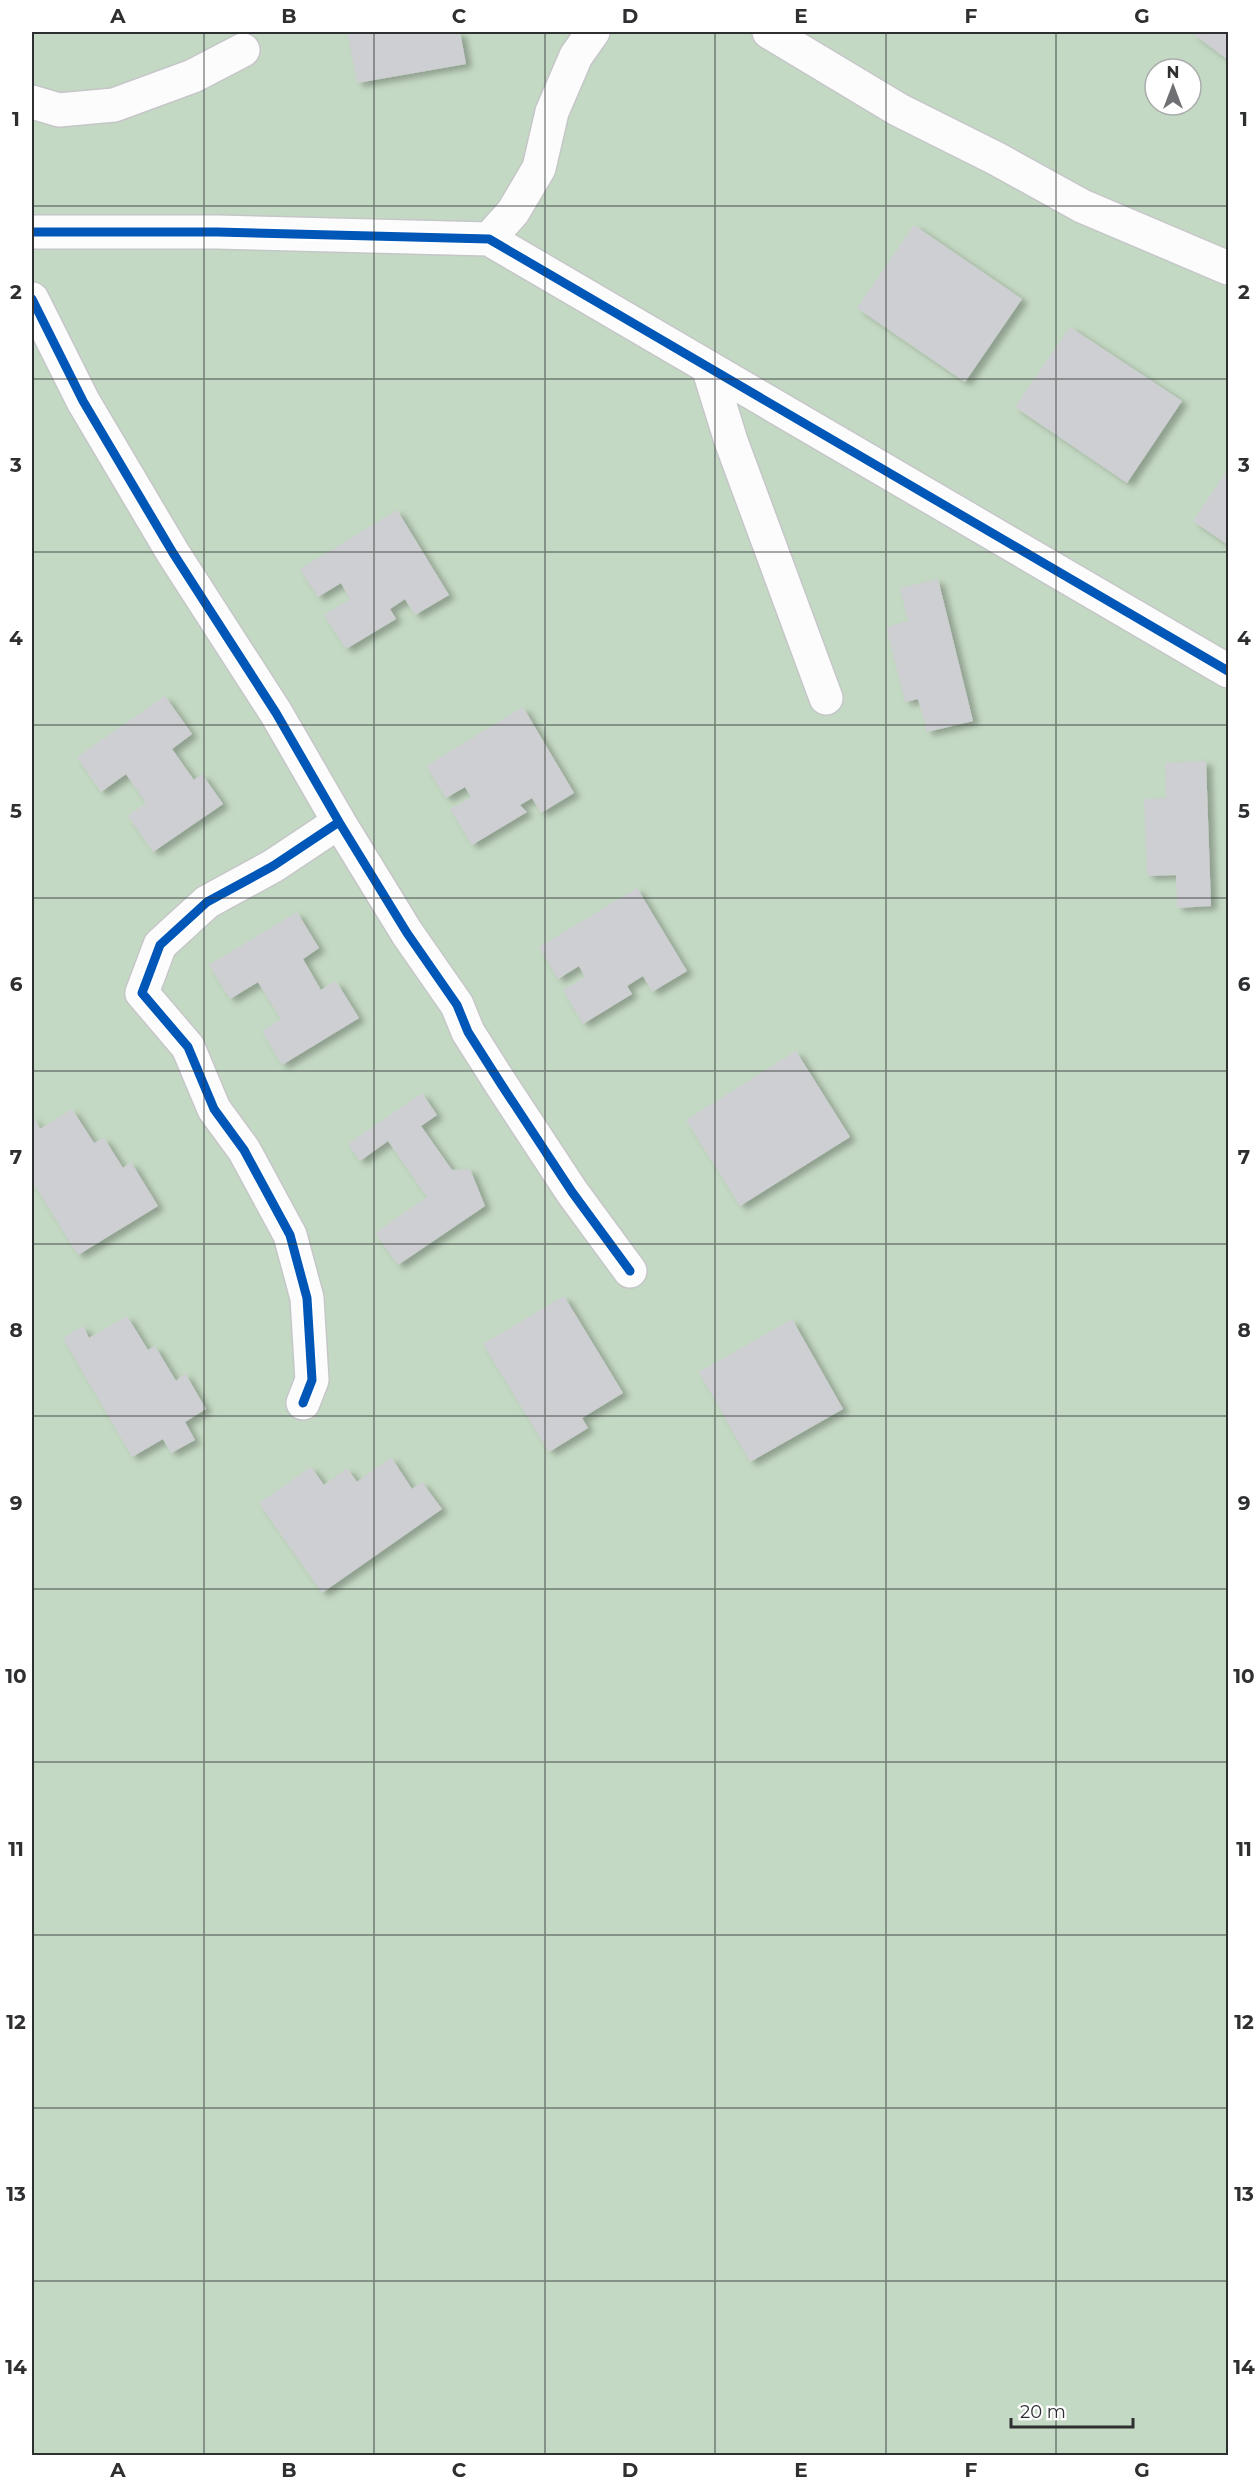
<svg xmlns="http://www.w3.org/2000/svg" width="1260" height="2487" viewBox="0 0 1260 2487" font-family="Montserrat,sans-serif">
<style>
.green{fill:#c4d9c3;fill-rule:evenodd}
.building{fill:#cecfd2;filter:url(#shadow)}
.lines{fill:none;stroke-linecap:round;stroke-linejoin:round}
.minor-casing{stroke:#c5c6c8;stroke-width:36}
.minor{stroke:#fcfcfc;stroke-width:33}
.cycleway-casing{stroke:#fff;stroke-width:13}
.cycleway{stroke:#0057b8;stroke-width:9}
.grid{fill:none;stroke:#2e2f31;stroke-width:1.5;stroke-opacity:0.55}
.neatline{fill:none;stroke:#2e2f31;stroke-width:2}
.grid-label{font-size:20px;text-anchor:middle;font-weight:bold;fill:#2e2f31}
</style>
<defs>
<filter id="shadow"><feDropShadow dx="6" dy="4" stdDeviation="3" flood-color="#0004"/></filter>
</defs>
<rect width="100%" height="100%" fill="#e8eaed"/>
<path class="green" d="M32,32H1228V2455L32,2456ZM1155,69H1191V105H1155Z"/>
<path class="building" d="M347,32H460L466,64L357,83Z
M1193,32H1228V60L1192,33Z
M914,225L1022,299L965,382L857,308Z
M1070,327L1182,401L1127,483L1015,407Z
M1228,469V545L1193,521Z
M397,510L449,595L415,615L405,599L390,609L396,619L346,649L324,615L350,599L341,583L318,597L300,569Z
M938,579L973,721L927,732L918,699L905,702L886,627L908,621L900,588Z
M165,696L192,734L172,749L194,780L202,774L223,804L153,852L128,816L146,803L126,774L101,792L77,757Z
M523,707L574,793L541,813L532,798L520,805L527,812L472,845L450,809L471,797L465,787L446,798L426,766Z
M1206,761L1211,906L1177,908L1176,875L1147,876L1144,799L1166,798L1165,763Z
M637,888L687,971L652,992L643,976L627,986L632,994L583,1024L563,990L585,977L579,966L558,979L539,947Z
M297,912L319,948L303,959L321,990L336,981L359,1018L282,1065L262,1031L281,1019L258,982L230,999L209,965Z
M796,1051L850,1137L740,1206L686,1120Z
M422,1093L437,1115L421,1126L452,1170L470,1169L485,1206L398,1265L375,1233L427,1197L388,1141L360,1161L348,1144Z
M72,1109L94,1143L104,1138L123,1168L131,1162L158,1206L78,1255L32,1181V1115L40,1129Z
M564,1296L623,1393L582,1418L588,1428L549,1452L483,1344Z
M127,1316L148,1350L155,1346L176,1381L185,1373L206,1409L185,1422L195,1440L171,1453L163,1439L132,1457L63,1338L83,1326L89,1338Z
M792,1319L843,1409L750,1462L699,1372Z
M391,1457L412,1489L422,1482L442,1509L322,1593L259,1503L311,1467L324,1485L347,1468L357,1482Z"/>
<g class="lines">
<defs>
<path id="minor" d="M769,32L899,110L997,159L1082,206L1228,268
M32,102L59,110L114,105L193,76L243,50
M32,232H217L489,239L1228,671
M489,239L513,212L539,168L552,112L576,56L593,32
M32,299L83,401L173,553L276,713L339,822L407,933L457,1005L468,1032L501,1084L572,1192L630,1271
M708,367L731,441L826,698
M303,1403L312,1380L307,1298L290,1235L244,1150L214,1109L188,1047L142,993L160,945L207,902L273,866L339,822"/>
</defs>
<use href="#minor" class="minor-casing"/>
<use href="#minor" class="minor"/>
<defs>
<path id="cycleway" d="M32,232H217L489,239L1228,671
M32,299L83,401L173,553L276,713L339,822L407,933L457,1005L468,1032L501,1084L572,1192L630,1271
M303,1403L312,1380L307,1298L290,1235L244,1150L214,1109L188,1047L142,993L160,945L207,902L273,866L339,822"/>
</defs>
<use href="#cycleway" class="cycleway-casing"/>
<use href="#cycleway" class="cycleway"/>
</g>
<path class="grid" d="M204,32V2456M374,32V2456M545,32V2456M715,32V2456M886,32V2456M1056,32V2456M32,206H1228M32,379H1228M32,552H1228M32,725H1228M32,898H1228M32,1071H1228M32,1244H1228M32,1416H1228M32,1589H1228M32,1762H1228M32,1935H1228M32,2108H1228M32,2281H1228"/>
<rect width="1260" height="2487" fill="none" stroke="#ffffff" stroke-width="66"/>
<g transform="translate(1173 87)"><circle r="28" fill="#ffffff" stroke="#abacad" stroke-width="1.5"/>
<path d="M0-4.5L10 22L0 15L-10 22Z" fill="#6f7073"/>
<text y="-9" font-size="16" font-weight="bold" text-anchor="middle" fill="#2e2f31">N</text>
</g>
<path d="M1011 2418v9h122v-9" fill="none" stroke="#2e2f31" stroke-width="3"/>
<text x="1020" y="2418" font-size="18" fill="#2e2f31" stroke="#ffffff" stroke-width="4.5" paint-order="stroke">20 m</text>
<rect x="33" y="33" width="1194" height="2421" class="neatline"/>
<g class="grid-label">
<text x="118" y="23">A</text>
<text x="289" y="23">B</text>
<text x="459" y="23">C</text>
<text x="630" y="23">D</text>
<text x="801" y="23">E</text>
<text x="971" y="23">F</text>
<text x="1142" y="23">G</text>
<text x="16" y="126">1</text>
<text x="1244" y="126">1</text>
<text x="16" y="299">2</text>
<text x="1244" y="299">2</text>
<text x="16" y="472">3</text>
<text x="1244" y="472">3</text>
<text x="16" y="645">4</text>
<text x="1244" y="645">4</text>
<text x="16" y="818">5</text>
<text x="1244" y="818">5</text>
<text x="16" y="991">6</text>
<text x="1244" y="991">6</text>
<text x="16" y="1164">7</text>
<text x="1244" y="1164">7</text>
<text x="16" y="1337">8</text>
<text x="1244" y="1337">8</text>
<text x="16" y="1510">9</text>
<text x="1244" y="1510">9</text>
<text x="16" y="1683">10</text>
<text x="1244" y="1683">10</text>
<text x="16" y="1856">11</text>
<text x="1244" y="1856">11</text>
<text x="16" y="2029">12</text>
<text x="1244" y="2029">12</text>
<text x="16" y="2201">13</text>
<text x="1244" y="2201">13</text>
<text x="16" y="2374">14</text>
<text x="1244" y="2374">14</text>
<text x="118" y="2477">A</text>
<text x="289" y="2477">B</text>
<text x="459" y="2477">C</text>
<text x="630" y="2477">D</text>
<text x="801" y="2477">E</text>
<text x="971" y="2477">F</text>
<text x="1142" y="2477">G</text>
</g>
</svg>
